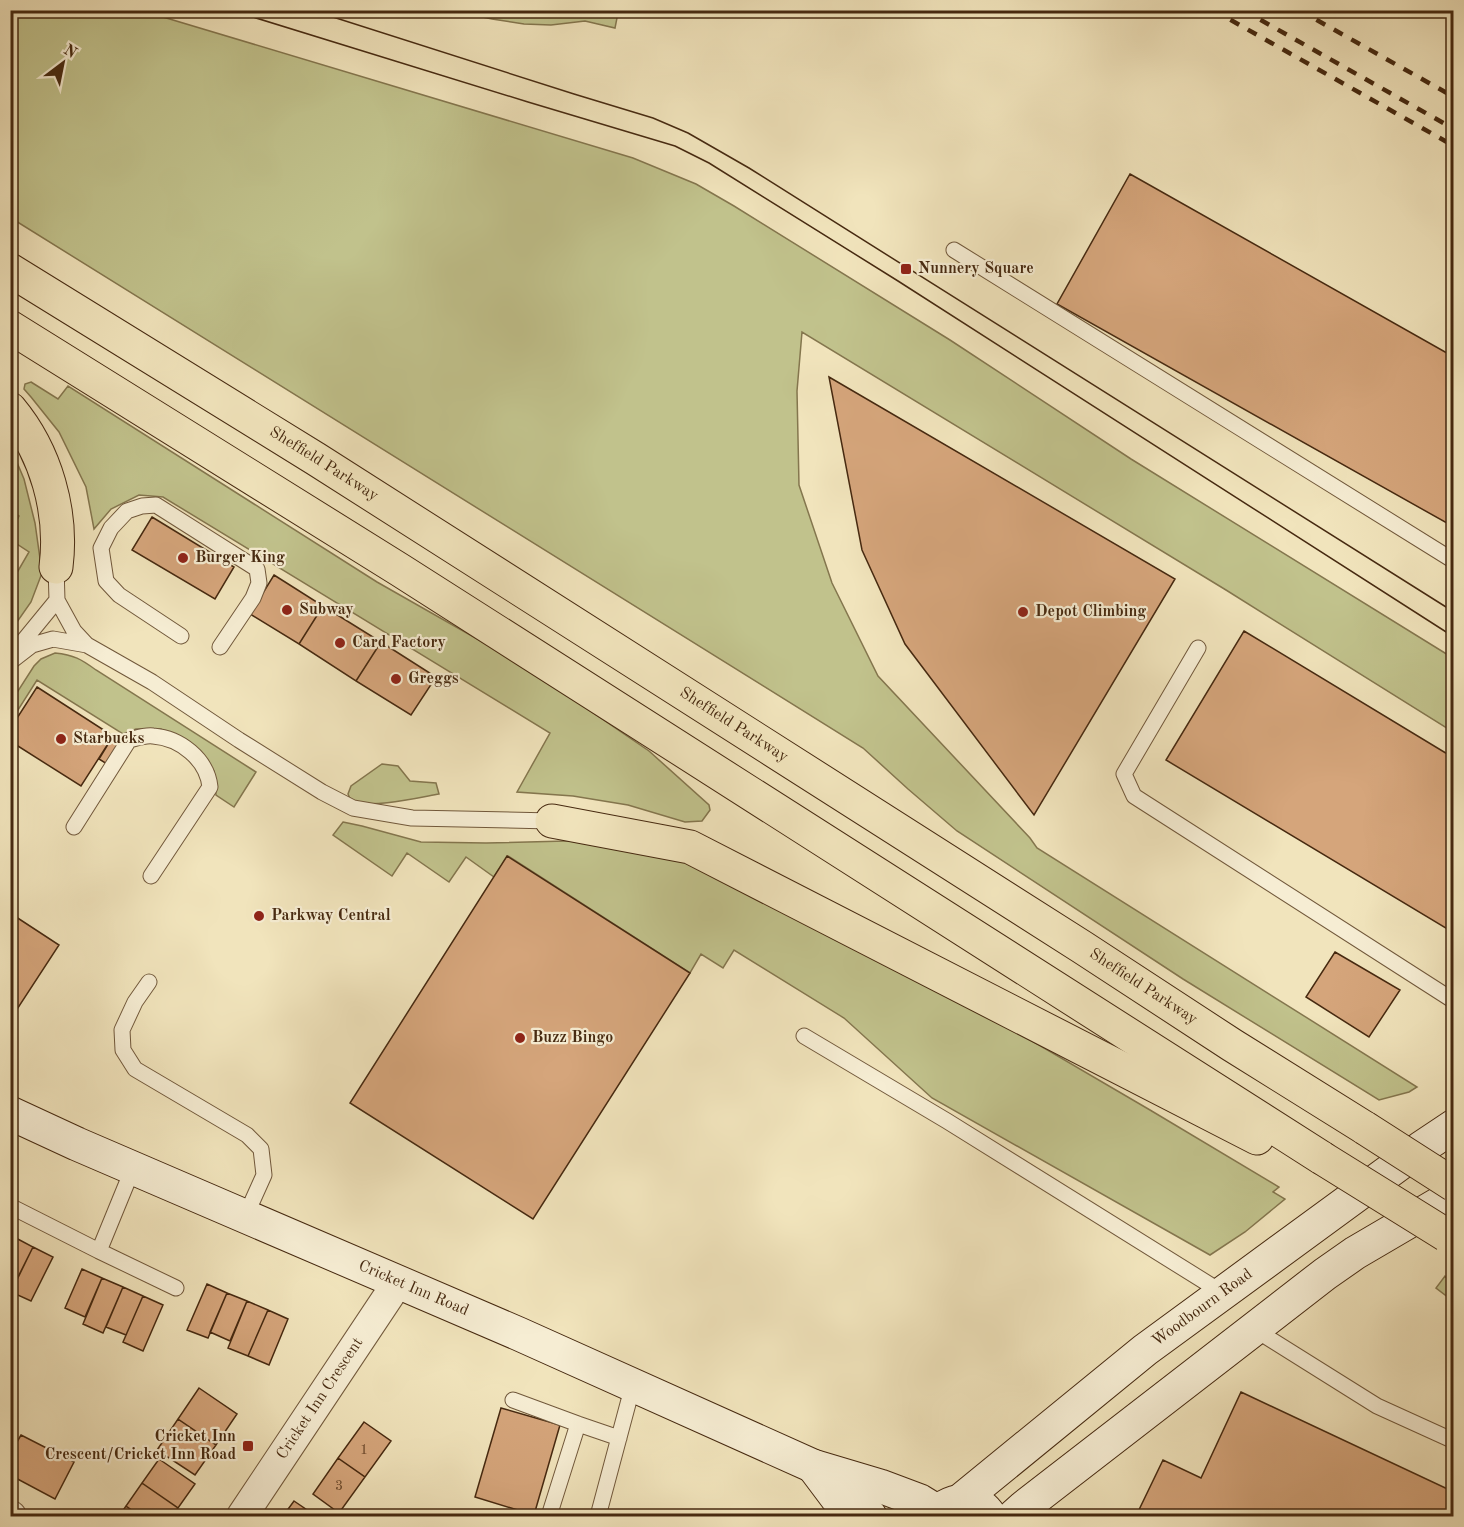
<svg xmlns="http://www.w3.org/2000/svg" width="1464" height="1527" viewBox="0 0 1464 1527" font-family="'Old Standard TT',serif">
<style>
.green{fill:#c1c28c;stroke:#84764e;stroke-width:1.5}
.building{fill:#d5a57b;stroke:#462910;stroke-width:1.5}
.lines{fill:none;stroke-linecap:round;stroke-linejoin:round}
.lane-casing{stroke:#71583b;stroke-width:17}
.street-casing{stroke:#71583b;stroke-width:32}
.secondary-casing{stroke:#462910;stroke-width:35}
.highway-casing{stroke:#462910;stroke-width:35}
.lane{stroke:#f6edd3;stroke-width:15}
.street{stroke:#f6edd3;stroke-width:30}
.secondary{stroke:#f6edd3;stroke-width:33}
.highway{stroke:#f1e4bc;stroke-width:33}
.tram{stroke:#462910;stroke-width:1.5}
.rail{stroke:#462910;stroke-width:4.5;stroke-dasharray:10 10;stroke-linecap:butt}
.highway-bridge-casing{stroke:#462910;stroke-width:35;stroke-linecap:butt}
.highway-bridge{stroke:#f1e4bc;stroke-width:33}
.poi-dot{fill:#8f2418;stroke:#f6edd3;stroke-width:2}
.labels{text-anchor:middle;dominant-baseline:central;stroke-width:4.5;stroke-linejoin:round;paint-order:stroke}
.number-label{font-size:14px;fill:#6a482b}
.poi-label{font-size:16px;font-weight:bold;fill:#462910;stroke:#f6edd3;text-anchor:start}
.street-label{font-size:16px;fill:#462910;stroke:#f6edd3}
</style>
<rect width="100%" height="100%" fill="#f1e4bc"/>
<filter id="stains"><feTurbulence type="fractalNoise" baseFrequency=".00333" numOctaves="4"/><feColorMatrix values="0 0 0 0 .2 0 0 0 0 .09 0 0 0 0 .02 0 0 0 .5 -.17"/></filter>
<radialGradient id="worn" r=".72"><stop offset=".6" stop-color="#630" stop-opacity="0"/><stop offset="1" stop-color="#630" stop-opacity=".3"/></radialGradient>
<path class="green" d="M10,11H143L633,158L696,184L734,206L950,340L1131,459L1453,658V732L1226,590L802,332L797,391L799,485L832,583L878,676L1030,838L1037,848L1417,1087L1409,1092L1379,1100L1183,979L957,831L908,789L863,748L11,218Z
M611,11L617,18L615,28L585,21L551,25L524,24L492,19L455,11Z
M31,382L58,399L68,386L377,582L523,665L649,751L709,805L710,810L702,821L685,822L628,805L573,796L517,792L550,733L163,497L139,495L111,509L94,529L86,487L59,432L31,397L24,389L25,384Z
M10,446L24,479L35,523L42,573L31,602L17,622L11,627V583L29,552L11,540V533L19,516L11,510Z
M55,653C74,655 81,659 96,670L256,772L234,807L216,795L214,771L192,747L161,729H136L123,734L37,680L11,721L10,707L16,694L34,666L41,659Z
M382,764L398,766L410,781L436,783L439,794C417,798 371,809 351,801L348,794L351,786Z
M343,822L362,826L421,842L486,843L605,840L676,859L719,875L878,951L1150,1110L1279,1187L1273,1192L1285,1199L1245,1232L1210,1255L932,1098L844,1018L734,950L723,968L701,954L690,973L508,856L494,877L466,857L449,882L407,853L392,876L333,835Z
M1445,1276L1453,1282V1301L1436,1288Z"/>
<path class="building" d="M1130,174L1454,357V527L1057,304Z
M829,377L1175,579L1034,815L905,644L862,550Z
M152,517L234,567L215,599L132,550Z
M274,575L323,606L299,644L250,614Z
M323,606L381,642L356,681L299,644Z
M1244,631L1454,758V933L1166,760Z
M381,642L436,677L411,715L356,681Z
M37,687L113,736L81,786L10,741V729Z
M113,736L129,746L115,769L99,759Z
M507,856L690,973L533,1219L350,1103Z
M10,913L59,945L10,1020Z
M1335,952L1400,990L1369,1037L1306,997Z
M14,1237L33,1247L14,1285L10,1283V1243Z
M33,1247L53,1257L31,1301L11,1292Z
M82,1269L102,1278L85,1317L65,1308Z
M102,1278L123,1287L103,1333L83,1324Z
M207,1284L227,1293L208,1338L187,1330Z
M123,1287L143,1296L126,1335L106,1327Z
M227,1293L247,1301L230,1341L210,1332Z
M143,1296L163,1305L143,1351L123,1342Z
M247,1301L268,1310L248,1356L228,1348Z
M268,1310L288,1319L269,1365L248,1356Z
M199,1388L237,1414L216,1445L178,1419Z
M1241,1392L1454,1492V1516H1136L1163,1460L1201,1478Z
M501,1408L560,1425L534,1515L475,1497Z
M178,1419L216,1445L195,1475L157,1450Z
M364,1422L391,1441L365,1477L338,1458Z
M21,1435L74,1462L55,1499L10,1475V1454Z
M338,1458L365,1477L339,1513L313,1494Z
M159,1459L195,1484L178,1508L142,1483Z
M142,1483L178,1508L172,1516H140L126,1506Z
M294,1501L316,1516H283Z
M126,1506L140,1516H119Z"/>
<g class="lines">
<defs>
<path id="lane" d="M954,250L1454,561
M56,567L57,600L74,631L87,645L152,682L239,740L322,792L353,808L412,818L552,821
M181,636L119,595L106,581L101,548L111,528L127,511L142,506L156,505L257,569L259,583L253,598L220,647
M1198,648L1124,774L1134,796L1454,1001
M16,650L57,600
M10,662L32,645L53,639L87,645
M74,827L129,740C137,738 145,735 153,736C180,738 207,759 210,787L151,876
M149,982L135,1002L122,1030L123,1050L135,1069L247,1135L261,1149L264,1175L246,1215
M804,1036L947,1121L1223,1293
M10,1206L99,1251L133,1168
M99,1251L176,1288
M1254,1329L1377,1406L1454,1441
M513,1400L578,1424L619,1438
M549,1516L578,1424
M598,1516L633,1385"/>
<g id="street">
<path d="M10,1516H11"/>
<path id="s1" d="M242,1516L398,1282"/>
</g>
<g id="secondary">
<path id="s2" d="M10,1113L77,1144L519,1334L813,1466L880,1486L920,1501L938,1512"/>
<path d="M813,1466L837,1498L870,1516"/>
<path id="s3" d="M960,1501L1145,1350L1421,1148L1454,1126"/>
<path d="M944,1507C961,1497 980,1500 990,1516"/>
<path d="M1014,1516L1024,1507L1325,1274L1355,1253L1454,1195"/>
</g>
<g id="highway">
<path id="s4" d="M10,270L316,459L1082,947L1232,1045L1365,1128"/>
<path d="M10,327L400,570L1322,1158"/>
<path d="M10,409C46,452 63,512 56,567"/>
<path d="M552,821L690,847L1257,1138"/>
</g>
</defs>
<use href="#lane" class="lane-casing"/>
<use href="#street" class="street-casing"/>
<use href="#secondary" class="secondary-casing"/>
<use href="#highway" class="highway-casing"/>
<use href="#lane" class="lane"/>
<use href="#street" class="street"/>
<use href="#secondary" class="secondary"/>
<use href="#highway" class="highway"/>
<path class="tram" d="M230,10L528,102L675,146L709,163L898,281L1454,637
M311,10L574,94L653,118L688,133L749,168L1454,612"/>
<path class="rail" d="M1213,10L1454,146
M1243,10L1454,129
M1299,10L1454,97"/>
<defs>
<path id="highway-bridge" d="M1365,1128L1454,1185
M1322,1158L1446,1235"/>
</defs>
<use href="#highway-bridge" class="highway-bridge-casing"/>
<use href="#highway-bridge" class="highway-bridge"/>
</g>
<g class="poi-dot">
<rect x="900" y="263" width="12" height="12" rx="3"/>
<circle cx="183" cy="558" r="6"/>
<circle cx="287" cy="610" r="6"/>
<circle cx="1023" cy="612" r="6"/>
<circle cx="340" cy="643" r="6"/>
<circle cx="396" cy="679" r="6"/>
<circle cx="61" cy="739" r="6"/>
<circle cx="259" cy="916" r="6"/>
<circle cx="520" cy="1038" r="6"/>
<rect x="242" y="1440" width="12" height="12" rx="3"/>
</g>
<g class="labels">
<g class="number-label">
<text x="364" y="1450">1</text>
<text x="339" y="1486">3</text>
</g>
<g class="poi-label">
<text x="918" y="269">Nunnery Square</text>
<text x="195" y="558">Burger King</text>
<text x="299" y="610">Subway</text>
<text x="1035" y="612">Depot Climbing</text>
<text x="352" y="643">Card Factory</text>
<text x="408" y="679">Greggs</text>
<text x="73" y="739">Starbucks</text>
<text x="271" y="916">Parkway Central</text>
<text x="532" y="1038">Buzz Bingo</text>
<text x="236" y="1437" text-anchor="end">Cricket Inn<tspan x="236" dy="18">Crescent/Cricket Inn Road</tspan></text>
</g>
<g class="street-label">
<text stroke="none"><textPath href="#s4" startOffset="369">Sheffield Parkway</textPath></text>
<text stroke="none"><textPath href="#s4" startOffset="855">Sheffield Parkway</textPath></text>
<text stroke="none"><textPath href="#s4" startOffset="1341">Sheffield Parkway</textPath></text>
<text stroke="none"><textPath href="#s2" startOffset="440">Cricket Inn Road</textPath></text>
<text stroke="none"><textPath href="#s3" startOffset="310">Woodbourn Road</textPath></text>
<text stroke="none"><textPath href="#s1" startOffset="141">Cricket Inn Crescent</textPath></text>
</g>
</g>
<rect width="1464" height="1527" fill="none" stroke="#f1e4bc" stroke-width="36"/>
<rect x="12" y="12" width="1440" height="1503" fill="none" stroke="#462910" stroke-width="3"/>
<rect x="18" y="18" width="1428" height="1491" fill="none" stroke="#462910" stroke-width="1.5"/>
<g transform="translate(63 63) rotate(32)" stroke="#f6edd3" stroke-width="4.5" paint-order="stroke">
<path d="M0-4.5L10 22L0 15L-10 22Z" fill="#462910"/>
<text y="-9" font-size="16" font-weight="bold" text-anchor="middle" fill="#462910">N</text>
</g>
<rect width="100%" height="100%" filter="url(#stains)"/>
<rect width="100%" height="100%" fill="url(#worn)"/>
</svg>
